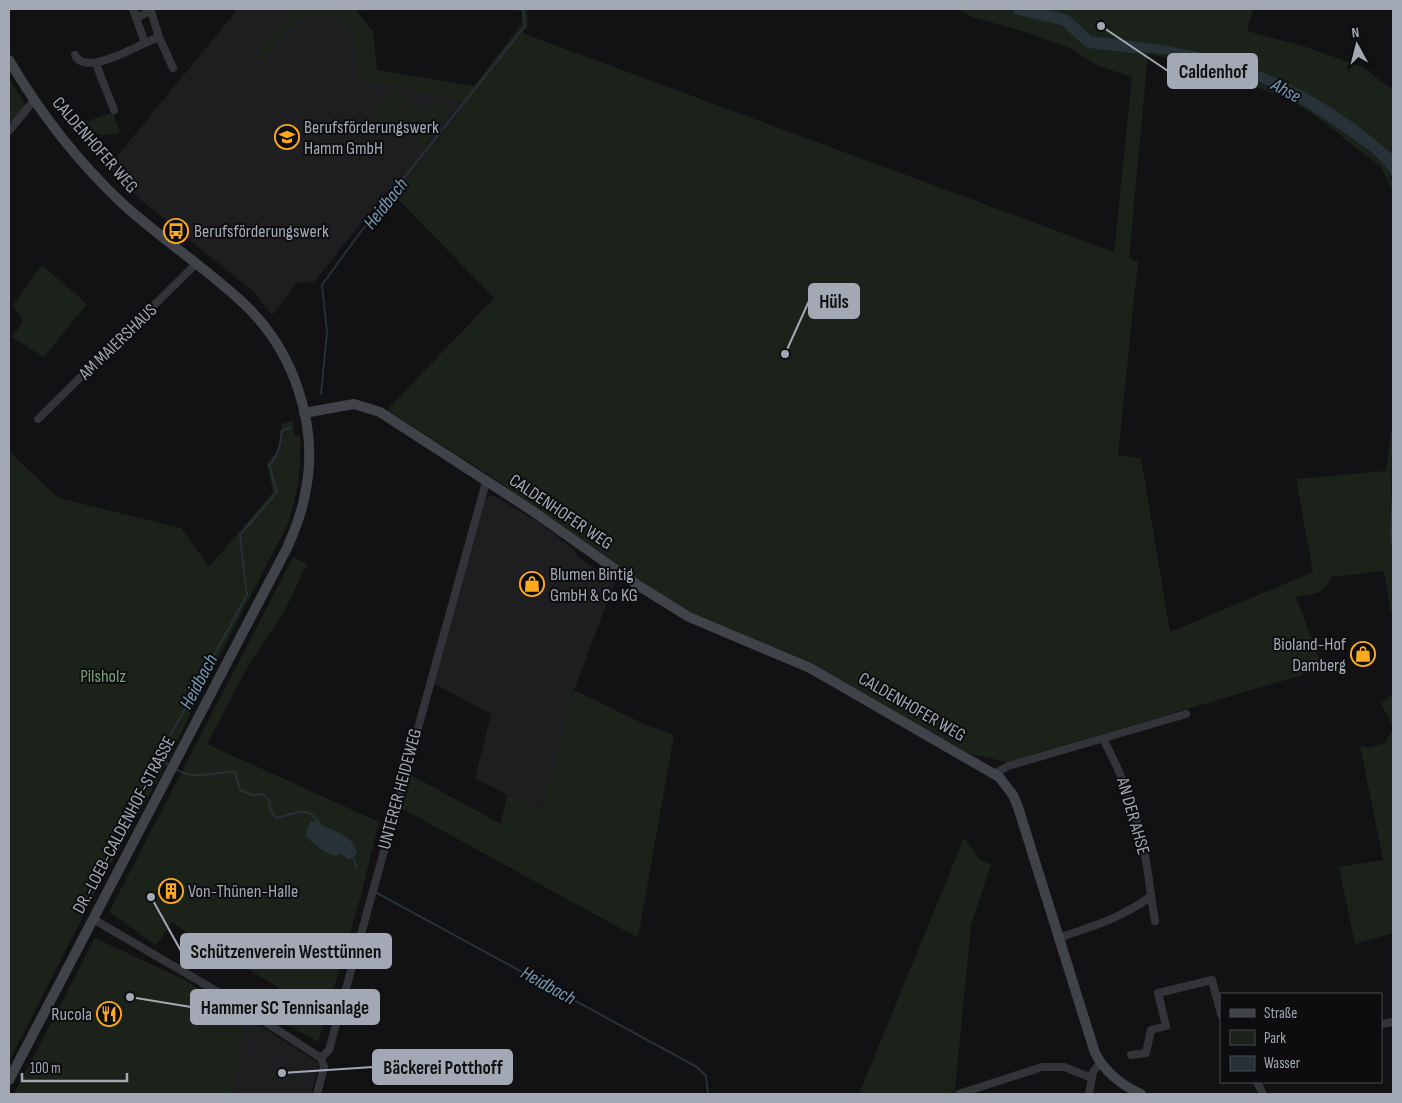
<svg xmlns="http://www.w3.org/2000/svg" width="1402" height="1103" viewBox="0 0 1402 1103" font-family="'Sofia Sans Condensed',sans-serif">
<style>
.built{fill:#1e1e21}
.green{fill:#1a221a}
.water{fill:#273138}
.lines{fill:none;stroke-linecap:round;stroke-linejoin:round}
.stream{stroke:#273138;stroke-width:2}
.river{stroke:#273138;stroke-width:12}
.minor{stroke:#323439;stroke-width:8}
.secondary{stroke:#404349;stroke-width:10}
.labels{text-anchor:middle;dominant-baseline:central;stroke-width:4;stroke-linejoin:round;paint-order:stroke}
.poi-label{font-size:18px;fill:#a2a9b5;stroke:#0d0d0f;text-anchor:start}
.street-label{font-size:18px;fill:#a2a9b5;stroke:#0d0d0f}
.park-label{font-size:18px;fill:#77a278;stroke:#0d0d0f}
.water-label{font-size:19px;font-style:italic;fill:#7599b4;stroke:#0d0d0f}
.leader{fill:none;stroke:#a2a9b5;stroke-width:2}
.callout-dot{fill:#a2a9b5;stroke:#0d0d0f;stroke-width:2}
.callout{fill:#a2a9b5;stroke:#a2a9b5;stroke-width:2}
.callout-label{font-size:19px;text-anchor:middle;font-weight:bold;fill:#111}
</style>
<rect width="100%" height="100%" fill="#121214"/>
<path class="built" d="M238,9H322L353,23L364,80L455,99L465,106L395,196L386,192L314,282L297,283L272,315L255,293L142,201L108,167Z
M489,496H495L538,522L574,549L576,555L615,582L574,690L542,809L507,795L475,778L491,714L433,683L485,500Z
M248,1018L319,1063L311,1094H231Z"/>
<path class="green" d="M293,9H355L373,31L377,70L474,86L521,25L522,12L516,9H527L528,27L522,33L1114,252L1132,77L1096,65L1072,49L1025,32L972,17L958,9H1253L1247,31L1303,46L1362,67L1393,90V161C1341,122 1291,77 1227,61L1224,69L1148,54L1129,258L1138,262L1118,455L1141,458L1170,632L1313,572L1296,479L1386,471L1393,419L1390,532L1393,562V611L1391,612L1384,571L1330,577C1327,595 1310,594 1296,597L1323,669L1007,762L970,754L835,678L693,614L642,584L489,475L387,410L494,298L395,196L465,106L455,99L395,87L408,98L383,128L369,116L394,86L358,80L353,32C347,27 339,18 332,16C299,6 279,41 262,62L255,56Z
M1234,71L1299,100L1366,149L1385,165L1393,183V192L1381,167L1313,114L1292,101L1232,77Z
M9,78L29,112L9,128Z
M410,100L425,112L400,142L385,130Z
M437,100L452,112L424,146L410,135Z
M113,112L120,133C105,136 93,137 86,122Z
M42,265L87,304L44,357L12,337L23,321L13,305Z
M293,421L294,435L300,436C302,467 297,494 288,524L200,693L166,765L102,880L9,1061V451L58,498L181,528L209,567L273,492L267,464L279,448L281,424Z
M293,557L307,564L286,608L246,670L207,744L379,822L360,899L318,1042L266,1013L279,988L172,923L156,945L109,912Z
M574,690L642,723L674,735L638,938L401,808L411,775L501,824L507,795L542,809Z
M1393,693V726L1381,704Z
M1393,729V933L1355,944L1339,867L1383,860L1360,746L1368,748L1385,743Z
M964,838L980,860L991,864L971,925L955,1091L946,1094H859Z
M95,938L183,979L248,1018L231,1094H14Z"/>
<path class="water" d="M1118,40C1223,48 1311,82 1391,153L1393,156V179C1386,161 1365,148 1350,137C1291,94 1230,60 1156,53C1143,52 1130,53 1118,51Z
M1393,470V562L1390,532Z
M315,820C329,832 354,833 357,853L353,858L348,859L340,853L336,856C324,853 313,844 305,835L310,822Z"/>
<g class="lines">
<path class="stream" d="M321,394L327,332L322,285L359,234L525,26L523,9
M169,765L158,758L247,595L240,535L277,492L269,465C279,456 280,444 282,431L290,427
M175,769C194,781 215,771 235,772L240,790L253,795L262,794L269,800L270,809L276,818C297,814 307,803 321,825
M353,858L357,869
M375,892L697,1067L706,1076L708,1094"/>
<path class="river" d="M1019,9L1065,20L1089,42L1133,47"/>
<path class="minor" d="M136,18L151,11L159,37L145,43
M159,37L173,68
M75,55C84,76 131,49 145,43L133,9
M96,64L114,110
M9,131L34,100
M38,419L196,264
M994,774L1008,766L1186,714
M1151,896L1155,921
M93,919L225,996L321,1058
M1058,938C1091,927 1124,917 1151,896C1145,840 1130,788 1103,739
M1381,1024L1393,1022
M1131,1055L1146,1053L1151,1030L1166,1026L1158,993L1212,980L1221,1014
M321,1058L329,1050L486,482
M1257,1082L1263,1094
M317,1094L324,1067L321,1058
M959,1094L1042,1067H1064L1092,1078
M1089,1094L1093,1072L1100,1063"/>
<path class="secondary" d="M9,60C40,113 79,163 124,205C162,239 204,267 241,301C293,348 320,425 305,494C302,513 295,530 287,548L9,1080
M304,413L354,404L380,412L528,508L639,586L689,617L810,668L999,777L1013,795L1018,807L1095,1053C1105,1072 1121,1085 1141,1094"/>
</g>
<defs>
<symbol id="school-ring" viewBox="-11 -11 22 22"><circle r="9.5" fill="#0d0d0f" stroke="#ffaa1e" stroke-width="1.5"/><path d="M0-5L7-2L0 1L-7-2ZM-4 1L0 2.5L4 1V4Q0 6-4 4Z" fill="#ffaa1e"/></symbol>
<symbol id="bus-ring" viewBox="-11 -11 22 22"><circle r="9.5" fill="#0d0d0f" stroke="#ffaa1e" stroke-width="1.5"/><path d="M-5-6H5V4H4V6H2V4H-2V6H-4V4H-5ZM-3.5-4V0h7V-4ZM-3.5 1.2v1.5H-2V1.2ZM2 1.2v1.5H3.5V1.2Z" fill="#ffaa1e"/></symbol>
<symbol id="shop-ring" viewBox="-11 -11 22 22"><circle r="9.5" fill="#0d0d0f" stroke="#ffaa1e" stroke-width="1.5"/><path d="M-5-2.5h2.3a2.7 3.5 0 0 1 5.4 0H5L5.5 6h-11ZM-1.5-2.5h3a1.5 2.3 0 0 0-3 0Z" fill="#ffaa1e"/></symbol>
<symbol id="building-ring" viewBox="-11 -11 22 22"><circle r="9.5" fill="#0d0d0f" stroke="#ffaa1e" stroke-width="1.5"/><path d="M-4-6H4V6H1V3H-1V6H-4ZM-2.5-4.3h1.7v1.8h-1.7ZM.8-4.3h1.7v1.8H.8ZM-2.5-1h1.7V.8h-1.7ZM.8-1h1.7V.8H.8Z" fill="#ffaa1e"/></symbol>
<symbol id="restaurant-ring" viewBox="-11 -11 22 22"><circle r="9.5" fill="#0d0d0f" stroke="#ffaa1e" stroke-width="1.5"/><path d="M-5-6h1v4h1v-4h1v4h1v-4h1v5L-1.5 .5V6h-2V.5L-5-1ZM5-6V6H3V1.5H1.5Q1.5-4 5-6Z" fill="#ffaa1e"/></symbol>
</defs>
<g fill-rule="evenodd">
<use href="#school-ring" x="273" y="123" width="28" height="28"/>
<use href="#bus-ring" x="162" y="217" width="28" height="28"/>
<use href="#shop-ring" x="518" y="570" width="28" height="28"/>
<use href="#shop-ring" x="1349" y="640" width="28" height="28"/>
<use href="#building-ring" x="157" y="877" width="28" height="28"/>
<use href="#restaurant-ring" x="95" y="1000" width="28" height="28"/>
</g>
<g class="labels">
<g class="poi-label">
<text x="304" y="127">Berufsförderungswerk<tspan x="304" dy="21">Hamm GmbH</tspan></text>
<text x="194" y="231">Berufsförderungswerk</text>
<text x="550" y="574">Blumen Bintig<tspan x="550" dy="21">GmbH &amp; Co KG</tspan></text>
<text x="1346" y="644" text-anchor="end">Bioland-Hof<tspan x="1346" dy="21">Damberg</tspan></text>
<text x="188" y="891">Von-Thünen-Halle</text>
<text x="92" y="1014" text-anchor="end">Rucola</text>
</g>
<g class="street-label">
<text transform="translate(95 145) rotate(49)">CALDENHOFER WEG</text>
<text transform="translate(118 342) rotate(-44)">AM MAIERSHAUS</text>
<text transform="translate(561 512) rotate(34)">CALDENHOFER WEG</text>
<text transform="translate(912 707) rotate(30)">CALDENHOFER WEG</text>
<text transform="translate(400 789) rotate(-75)">UNTERER HEIDEWEG</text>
<text transform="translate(1133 816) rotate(74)">AN DER AHSE</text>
<text transform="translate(124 825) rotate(-62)">DR.-LOEB-CALDENHOF-STRASSE</text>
</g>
<g class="park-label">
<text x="103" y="676">Pilsholz</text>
</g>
<g class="water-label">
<text transform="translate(1286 91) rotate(29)">Ahse</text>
<text transform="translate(386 204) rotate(-52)">Heidbach</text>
<text transform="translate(199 682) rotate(-62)">Heidbach</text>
<text transform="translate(548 986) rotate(29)">Heidbach</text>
</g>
</g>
<path class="leader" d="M1101 26L1168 71M785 354L809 301M151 897L181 951M130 997L191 1007M282 1073L373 1067"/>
<g class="callout-dot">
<circle cx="1101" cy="26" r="5"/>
<circle cx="785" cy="354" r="5"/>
<circle cx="151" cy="897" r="5"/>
<circle cx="130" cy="997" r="5"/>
<circle cx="282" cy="1073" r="5"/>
</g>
<g class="callout">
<rect x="1168" y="54" width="89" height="34" rx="5"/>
<rect x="809" y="284" width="50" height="34" rx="5"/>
<rect x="181" y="934" width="210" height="34" rx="5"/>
<rect x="191" y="990" width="188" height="34" rx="5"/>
<rect x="373" y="1050" width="139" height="34" rx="5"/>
</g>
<g class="callout-label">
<text x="1213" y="78">Caldenhof</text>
<text x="834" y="308">Hüls</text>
<text x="286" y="958">Schützenverein Westtünnen</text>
<text x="285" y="1014">Hammer SC Tennisanlage</text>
<text x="443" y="1074">Bäckerei Potthoff</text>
</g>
<rect width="1402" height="1103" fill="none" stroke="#a2a9b5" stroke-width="20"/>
<rect x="1220" y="993" width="162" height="90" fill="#0d0d0f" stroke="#494b51"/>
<rect x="1230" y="1009" width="25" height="8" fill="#404349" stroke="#494b51"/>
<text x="1264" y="1018" font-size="15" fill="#a2a9b5">Straße</text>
<rect x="1230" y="1030" width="25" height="15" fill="#1a221a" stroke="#494b51"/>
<text x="1264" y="1043" font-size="15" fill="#a2a9b5">Park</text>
<rect x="1230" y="1056" width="25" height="15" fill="#273138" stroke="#494b51"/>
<text x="1264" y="1068" font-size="15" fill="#a2a9b5">Wasser</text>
<g transform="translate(1357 45) rotate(353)" stroke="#0d0d0f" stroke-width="4" paint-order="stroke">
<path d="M0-4L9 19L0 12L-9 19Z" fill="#a2a9b5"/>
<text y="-8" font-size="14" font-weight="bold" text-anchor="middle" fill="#a2a9b5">N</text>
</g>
<path d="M22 1073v8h105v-8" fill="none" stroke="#a2a9b5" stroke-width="2.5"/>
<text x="30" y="1073" font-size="15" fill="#a2a9b5" stroke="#0d0d0f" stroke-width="4" paint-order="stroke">100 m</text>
</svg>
